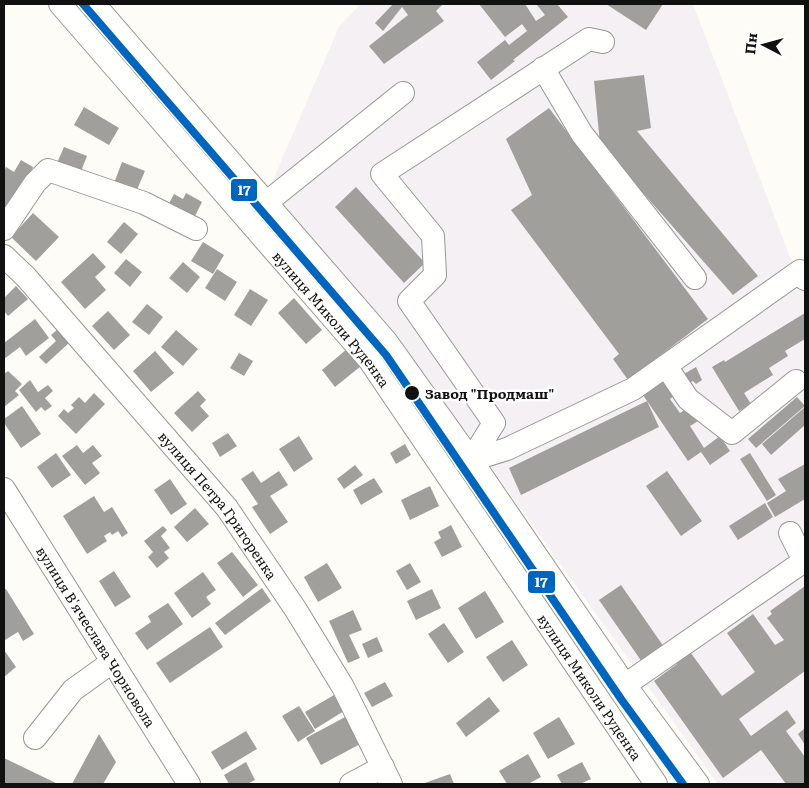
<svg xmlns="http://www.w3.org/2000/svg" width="809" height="788" viewBox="0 0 809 788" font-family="Literata,serif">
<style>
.industrial{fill:#f5f0f3}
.building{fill:#a19f9c}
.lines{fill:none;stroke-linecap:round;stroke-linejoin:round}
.minor-casing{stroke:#979795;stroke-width:24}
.minor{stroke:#fffffe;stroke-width:22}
.tram-1-casing{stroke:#fff;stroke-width:11}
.tram-1{stroke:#0065bd;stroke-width:8}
.stop-dot{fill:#111;stroke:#fff;stroke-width:2}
.labels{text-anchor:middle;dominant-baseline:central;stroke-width:5;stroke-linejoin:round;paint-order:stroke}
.street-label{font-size:14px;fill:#111;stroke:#fff}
.stop-label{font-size:14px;font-weight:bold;fill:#111;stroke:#fff;text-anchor:start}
.line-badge{stroke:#fff;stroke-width:2}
.badge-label{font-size:14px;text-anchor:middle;font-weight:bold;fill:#fff}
</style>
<rect width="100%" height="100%" fill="#fdfcf7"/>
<path class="industrial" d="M361,4H693L790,257L805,282V784H718L468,435L270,187L339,27Z"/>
<path class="building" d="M393,4H443L436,11L444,21L384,64L369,46L408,15L402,7L383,31L375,23Z
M479,4H525L536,21L545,15L537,5L557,4L568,17L513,60L515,61L491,80L477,62L505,40L509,45L527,31L522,24L505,37Z
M606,4H663L646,30Z
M644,75L651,128L637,131L758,276L733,295L600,144L594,81Z
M84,107L119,128L109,145L74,125Z
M549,108L708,319L628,380L613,359L619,354L511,210L532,195L506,139Z
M64,147L87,156L78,179L54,170Z
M21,160L33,167L10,209L4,205V172L6,167L14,172Z
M122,162L145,171L136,192L114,183Z
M356,187L425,263L404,283L335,207Z
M186,193L202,202L192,222L166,209L174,194L183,199Z
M33,213L59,237L36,261L11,237Z
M124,222L138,234L121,254L107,242Z
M203,242L224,255L213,274L191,261Z
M93,253L106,267L95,277L106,290L85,309L61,282Z
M126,259L142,272L130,287L114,273Z
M183,262L200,277L187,293L169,278Z
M217,269L237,282L225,301L205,288Z
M16,286L28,299L8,316L4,311V298Z
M250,289L268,300L251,326L234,315Z
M294,298L322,330L306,344L278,313Z
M147,304L163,317L149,335L132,322Z
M108,311L130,335L114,350L92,326Z
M805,313V339L785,351L788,356L769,368L773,375L744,393L751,404L739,411L712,367L724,360L725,362Z
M35,319L49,338L26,356L20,347L4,359V343Z
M58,329L70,342L46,364L39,357L56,341L51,335Z
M176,330L198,349L183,366L161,347Z
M347,349L361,366L335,387L322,370Z
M155,351L174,373L151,392L133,371Z
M239,353L253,361L244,376L230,368Z
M696,367L702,380L696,384L693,381L689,383L684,374Z
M8,371L22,384L15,391L19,395L4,407V374Z
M667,379L677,394L670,399L680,413L689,407L698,421L690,426L704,448L720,436L730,451L710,465L701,452L688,461L643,395Z
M30,380L38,392L48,385L53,391L45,398L52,406L45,411L41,407L36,412L19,390Z
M198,391L206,400L200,406L209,416L192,432L174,413Z
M94,393L105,404L76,434L58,416L64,409L68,413L74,408L71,405L79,397L85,403Z
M797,397L805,406L756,448L748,439Z
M647,401L659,427L521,495L509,468Z
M22,406L41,434L21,448L4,423V419Z
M805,407V425L771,455L762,444Z
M228,433L237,446L220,457L212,443Z
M299,436L313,459L294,472L279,449Z
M405,444L411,455L396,464L390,453Z
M77,445L83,453L93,445L102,456L92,463L100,473L85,485L62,456Z
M56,453L71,475L52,488L37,467Z
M750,453L776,495L767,501L740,459Z
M805,464V499L775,517L767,503L786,491L778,479Z
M355,465L363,475L344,489L337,479Z
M253,471L261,483L279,471L288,485L270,496L288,522L270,534L252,507L258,504L241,479Z
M667,471L702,521L681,536L646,486Z
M374,478L383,492L361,505L353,490Z
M170,479L187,504L171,515L154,490Z
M430,486L439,506L410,520L401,500Z
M94,496L104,512L112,507L128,533L122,537L118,531L112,535L110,532L104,536L107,541L87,554L63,516Z
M765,503L773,517L738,540L729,526Z
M195,508L209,524L187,542L174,527Z
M451,525L462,547L442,557L434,542L441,538L438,532Z
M163,526L167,530L161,536L170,548L164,552L169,558L157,568L148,557L153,552L144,541Z
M232,552L258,585L243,597L217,563Z
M327,563L342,588L318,602L304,577Z
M410,563L421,582L407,590L396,571Z
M114,571L131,597L115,607L99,581Z
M203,572L216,590L206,597L211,604L192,618L174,593Z
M621,585L664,647L642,662L599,600Z
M805,586V671L739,719L751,736L787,710L796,723L786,731L805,757V784H786L761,750L723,778L654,681L677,664L674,660L688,649L722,696L755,672L727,633L753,614L775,645L784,640L767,618L772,614L770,611Z
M262,588L271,601L225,635L215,623Z
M6,589L34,634L23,641L18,632L5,640L4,639V590Z
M432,589L441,608L416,620L407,601Z
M485,591L504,622L476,639L458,608Z
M168,603L183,624L147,650L135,633L151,622L148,616Z
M353,610L362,630L349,635L360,658L348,663L329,621Z
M444,623L464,652L448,663L428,634Z
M210,627L223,647L170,683L156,663Z
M377,637L383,651L368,658L362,644Z
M512,640L528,665L503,682L486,657Z
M4,650L16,667L4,677Z
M385,682L393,696L372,707L364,693Z
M334,695L344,711L315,729L305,712Z
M489,697L500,711L466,737L456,723Z
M299,706L315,731L298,742L282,716Z
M347,716L362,743L321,765L306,738Z
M559,717L575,744L548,759L533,733Z
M805,728V745L798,734Z
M246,731L257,749L222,770L211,752Z
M99,734L116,762L103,784H72Z
M528,754L541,777L528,784H507L499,771Z
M4,758L58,784H4Z
M246,762L255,780L247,784H229L224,775Z
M582,762L591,779L580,784H562L557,775Z
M450,774L454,784H422Z"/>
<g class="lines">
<defs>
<g id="minor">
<path id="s1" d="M60,4L370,361L656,784"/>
<path d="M94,4L386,341L471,460L625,685L698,784"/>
<path d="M543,68L582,134L695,278"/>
<path d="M256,211L403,93"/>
<path d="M4,229L35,183L48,170L144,203L196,229"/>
<path id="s2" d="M4,256L26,277L227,508L296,610L343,687L391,784"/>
<path d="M666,366L688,399L732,433L796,381"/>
<path d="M471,460L494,423L409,301L435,275L433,236L382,174L589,39L603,42"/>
<path d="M465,462L507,449L633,389L800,271L805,279"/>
<path id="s3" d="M4,489L189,784"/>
<path d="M625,685L804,561L790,533"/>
<path d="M35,738L73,690L112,662"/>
<path d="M351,784L383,767"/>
</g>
</defs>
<use href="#minor" class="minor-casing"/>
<use href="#minor" class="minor"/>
<defs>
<path id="tram-1" d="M83,4L386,355L621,699L683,784"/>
</defs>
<use href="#tram-1" class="tram-1-casing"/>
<use href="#tram-1" class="tram-1"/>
</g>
<circle class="stop-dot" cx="412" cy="393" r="8"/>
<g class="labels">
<g class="street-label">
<text stroke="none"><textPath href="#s1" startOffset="416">вулиця Миколи Руденка</textPath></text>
<text stroke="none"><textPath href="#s2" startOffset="329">вулиця Петра Григоренка</textPath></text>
<text stroke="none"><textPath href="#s3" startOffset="174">вулиця В'ячеслава Чорновола</textPath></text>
<text stroke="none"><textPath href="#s1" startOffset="866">вулиця Миколи Руденка</textPath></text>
</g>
<g class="stop-label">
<text x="425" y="393">Завод "Продмаш"</text>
</g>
</g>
<g class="line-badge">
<rect x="230" y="178" width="28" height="24" rx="5" fill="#0065bd"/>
<rect x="527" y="570" width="29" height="24" rx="5" fill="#0065bd"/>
</g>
<g class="badge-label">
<text x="244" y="195">17</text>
<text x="541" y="587">17</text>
</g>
<rect width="809" height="788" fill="none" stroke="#111111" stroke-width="10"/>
<g transform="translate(764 45) rotate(276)" stroke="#ffffff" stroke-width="4" paint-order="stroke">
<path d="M0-4L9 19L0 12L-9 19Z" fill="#111111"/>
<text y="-8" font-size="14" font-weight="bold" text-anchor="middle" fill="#111111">Пн</text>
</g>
</svg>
